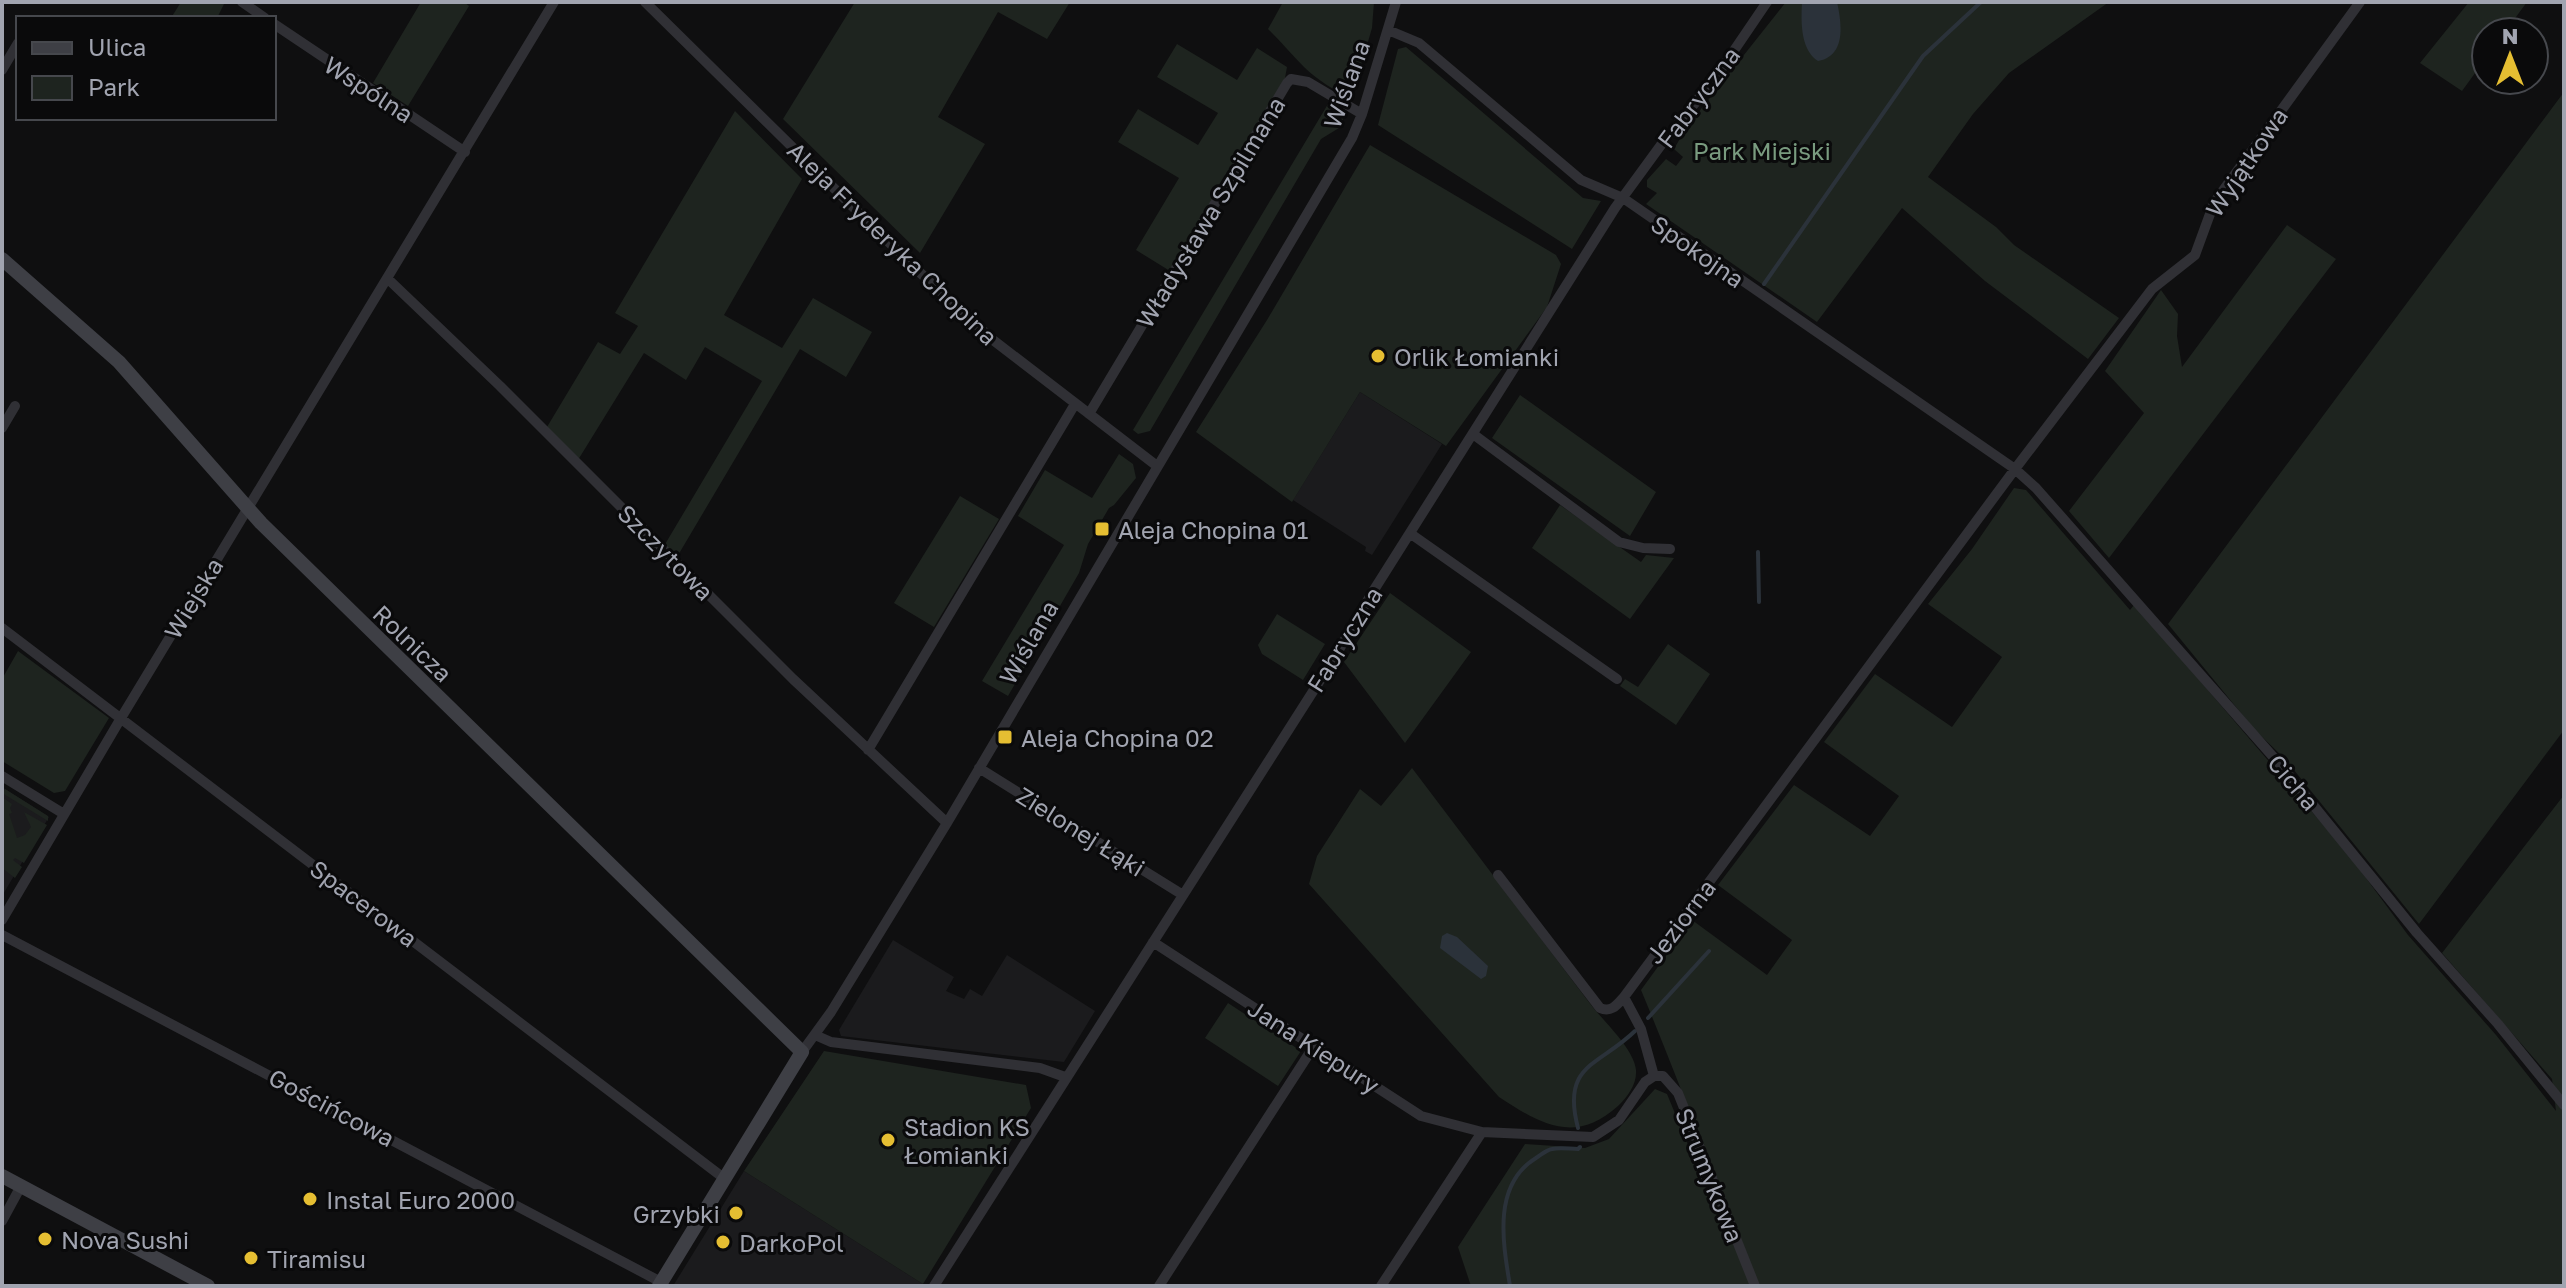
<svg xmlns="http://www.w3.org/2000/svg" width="2566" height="1288" viewBox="0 0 2566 1288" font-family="'Golos Text',sans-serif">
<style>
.built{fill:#1b1b1d}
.green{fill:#1e241f}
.water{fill:#2b323a}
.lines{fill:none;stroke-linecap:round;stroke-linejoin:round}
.stream{stroke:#2b323a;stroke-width:4}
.street{stroke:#303035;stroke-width:10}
.secondary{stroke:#3e3f45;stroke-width:14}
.poi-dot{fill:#e5be32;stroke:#0a0a0b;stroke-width:3}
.labels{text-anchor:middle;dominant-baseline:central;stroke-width:6;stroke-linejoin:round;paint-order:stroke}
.street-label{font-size:24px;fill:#a1a4b0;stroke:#0a0a0b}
.park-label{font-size:24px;fill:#799b7f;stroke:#0a0a0b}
.poi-label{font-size:24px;fill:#a1a4b0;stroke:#0a0a0b;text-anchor:start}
</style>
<rect width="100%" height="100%" fill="#0f0f10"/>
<path class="built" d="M1360,392L1442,444L1372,555L1365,551L1366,547L1293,500Z
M2,787L49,817L2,896Z
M893,940L954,977L946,991L964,999L970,989L982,996L1007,955L1095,1011L1064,1062L841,1036L839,1030Z
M744,1171L923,1284L921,1286H673Z"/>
<path class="green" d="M181,2H225L217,18H171Z
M421,2H464L469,6L408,106L373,83Z
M855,2H1070L1047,39L998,12L938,117L985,144L920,253L783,119Z
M1283,2H1374L1372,28L1351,100C1335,90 1317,80 1304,67C1292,55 1281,41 1268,29Z
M1786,2H2109L2009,73L1973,114L1928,177L1996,227L2014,245L2119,318L2088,359L1985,281L1902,208L1817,322L1646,204L1657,193L1647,187V180L1666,159L1676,166L1683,157L1674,149L1686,128Z
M2469,2H2527L2505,32H2486V58L2462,91L2420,63Z
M1177,44L1237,80L1257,48L1287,67L1285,78L1170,271L1136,250L1179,178L1118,142L1138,109L1198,145L1218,113L1157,77Z
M1406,47L1583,198L1601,201L1572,249L1378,125L1398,49Z
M2564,92V730L2419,924L2285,759L2254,729L2168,624Z
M1328,104L1345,115L1339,128L1321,139L1150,431L1138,434L1133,430Z
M735,111L802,179L724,315L782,348L813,298L872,332L846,377L800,349L677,557L664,546L762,381L705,347L686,380L644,353L578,460L547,427L598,342L620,354L638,326L615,313Z
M1370,145L1556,255L1561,264L1547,307L1446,446L1360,392L1292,502L1196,432L1267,320Z
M2287,225L2336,259L2109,558L2069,511L2144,413L2105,371L2161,290L2178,314L2177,336L2182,367Z
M1520,395L1656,492L1630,536L1492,438Z
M1119,454L1133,464L1136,478L1114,505L1109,508L1088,544L1079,573L1008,696L982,681L1064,545L1018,516L1045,470L1092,498Z
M2014,488L2026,490L2130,610L2134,605L2159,633L2349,855L2408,935L2496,1035L2556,1111L2552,1079L2442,953L2564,795V1286H1758C1718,1188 1682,1088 1641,990L1692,920L1767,975L1792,940L1718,885L1794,785L1870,836L1899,796L1824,742L1875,674L1952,727L2002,657L1928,604L1972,549Z
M960,496L999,519L934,627L894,603Z
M1560,505L1641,562L1646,555L1674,558L1630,619L1532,548Z
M1390,593L1471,652L1405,743L1344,662Z
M1277,614L1325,644L1303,680L1262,654L1258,645Z
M1668,644L1710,674L1676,725L1620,686L1625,679L1638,687Z
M18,651L109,718L65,791L54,793L2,761V679Z
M1412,768C1471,846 1529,923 1588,1001C1601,1019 1634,1048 1636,1070C1637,1084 1628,1096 1618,1106C1575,1145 1540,1124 1499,1097L1309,884L1317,856L1360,789L1381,806Z
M5,789L48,816V821L2,793Z
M2,797L12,804L10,808L12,813L9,814L17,838L25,835L31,827L24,812L47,825L24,863L15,858L13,860L22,867L15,878L2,868Z
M1228,1003L1301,1051L1278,1086L1205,1038Z
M824,1051L1026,1085L1031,1108L923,1284L744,1171Z
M1655,1089L1667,1094L1712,1203L1717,1200L1751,1286H1471L1458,1247L1525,1144L1585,1148L1609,1139Z"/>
<path class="water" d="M1802,2H1837C1842,24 1846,56 1818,61C1800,49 1801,21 1802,2Z
M1447,933L1457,937L1488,966L1486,976L1481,979L1440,948L1442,936Z"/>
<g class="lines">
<path class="stream" d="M1764,284L1923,56L1981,2
M1758,552L1759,602
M1648,1018L1709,951
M1578,1128C1561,1064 1599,1066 1635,1031
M1510,1286C1503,1243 1492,1185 1536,1158C1541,1155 1546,1150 1552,1149C1560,1147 1570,1149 1578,1149L1580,1147"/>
<path class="street" d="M242,2L265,18
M645,2L915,268L993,340L1157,466
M274,24L465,152
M1388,30L1419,43L1581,180L1623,198L2015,469L2036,488L2283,768L2417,933L2498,1024L2564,1105
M2,70L18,43
M388,279L500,386L793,679L947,823
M1089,414L1287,83L1291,79L1308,82L1362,114
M2,428L15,406
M1473,434L1619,542L1643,548L1670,549
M1411,534L1617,679
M2,628L725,1179
M868,750L1075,404
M979,768L1183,895
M2,776L64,814
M1498,875L1600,1008C1611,1013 1617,1005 1624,997
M2,920L121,718L554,2
M2,935L661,1282
M1153,942L1421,1116L1482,1132
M815,1035L831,1042L1040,1068L1065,1077
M802,1052L831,1012L947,823L1352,138L1362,114L1396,2
M1654,1076H1663L1678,1093L1755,1286
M2,1221L21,1186
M934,1286L1333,660L1372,593L1615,208L1661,145L1716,77L1767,2
M1159,1286L1314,1046
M1381,1286L1482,1132L1593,1137L1619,1120L1645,1082L1654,1076L1641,1029L1624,997L2015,469L2152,289L2195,255L2214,203L2360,2"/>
<path class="secondary" d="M2,259L119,362L261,523L802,1052L659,1286
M2,1176L208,1286"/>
</g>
<g class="poi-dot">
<circle cx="1378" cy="356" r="8"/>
<rect x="1094" y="521" width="16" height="16" rx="4"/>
<rect x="997" y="729" width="16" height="16" rx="4"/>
<circle cx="888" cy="1140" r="8"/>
<circle cx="310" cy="1199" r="8"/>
<circle cx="736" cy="1213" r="8"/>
<circle cx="45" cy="1239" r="8"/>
<circle cx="723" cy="1242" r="8"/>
<circle cx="251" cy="1258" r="8"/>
</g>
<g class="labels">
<g class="street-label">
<text transform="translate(1346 84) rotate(-70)">Wiślana</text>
<text transform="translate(369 89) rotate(33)">Wspólna</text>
<text transform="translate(1698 97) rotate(-53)">Fabryczna</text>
<text transform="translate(2246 162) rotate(-56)">Wyjątkowa</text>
<text transform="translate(1210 212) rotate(-59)">Władysława Szpilmana</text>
<text transform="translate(893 243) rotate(44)">Aleja Fryderyka Chopina</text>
<text transform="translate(1698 251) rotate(35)">Spokojna</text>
<text transform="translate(666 552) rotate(45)">Szczytowa</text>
<text transform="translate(193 598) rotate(-59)">Wiejska</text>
<text transform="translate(1344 639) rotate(-58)">Fabryczna</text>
<text transform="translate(1028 642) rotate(-60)">Wiślana</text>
<text transform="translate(413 643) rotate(44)">Rolnicza</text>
<text transform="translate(2294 782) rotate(50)">Cicha</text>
<text transform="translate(1081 831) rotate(32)">Zielonej Łąki</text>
<text transform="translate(364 903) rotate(37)">Spacerowa</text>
<text transform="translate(1680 921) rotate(-53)">Jeziorna</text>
<text transform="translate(1314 1046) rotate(33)">Jana Kiepury</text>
<text transform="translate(332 1107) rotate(28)">Gościńcowa</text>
<text transform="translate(1710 1175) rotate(68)">Strumykowa</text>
</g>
<g class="park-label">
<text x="1762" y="150">Park Miejski</text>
</g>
<g class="poi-label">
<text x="1394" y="356">Orlik Łomianki</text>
<text x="1118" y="529">Aleja Chopina 01</text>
<text x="1021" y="737">Aleja Chopina 02</text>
<text x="904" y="1126">Stadion KS<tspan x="904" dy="28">Łomianki</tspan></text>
<text x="326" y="1199">Instal Euro 2000</text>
<text x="720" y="1213" text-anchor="end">Grzybki</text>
<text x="61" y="1239">Nova Sushi</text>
<text x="739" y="1242">DarkoPol</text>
<text x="267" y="1258">Tiramisu</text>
</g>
</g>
<rect width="2566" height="1288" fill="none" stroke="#a1a4b0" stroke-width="8"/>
<rect x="16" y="16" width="260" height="104" fill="#0a0a0b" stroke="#46484d" stroke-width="2"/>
<rect x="32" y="42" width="40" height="12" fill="#3e3f45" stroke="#46484d" stroke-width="2"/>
<text x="88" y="56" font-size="24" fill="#a1a4b0">Ulica</text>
<rect x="32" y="76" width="40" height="24" fill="#1e241f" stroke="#46484d" stroke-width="2"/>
<text x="88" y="96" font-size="24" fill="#a1a4b0">Park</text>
<g transform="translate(2510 56)"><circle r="38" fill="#0a0a0b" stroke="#46484d" stroke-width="2"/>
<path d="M0-6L14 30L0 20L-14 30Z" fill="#e5be32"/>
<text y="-12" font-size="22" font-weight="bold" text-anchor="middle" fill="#a1a4b0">N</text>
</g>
</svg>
